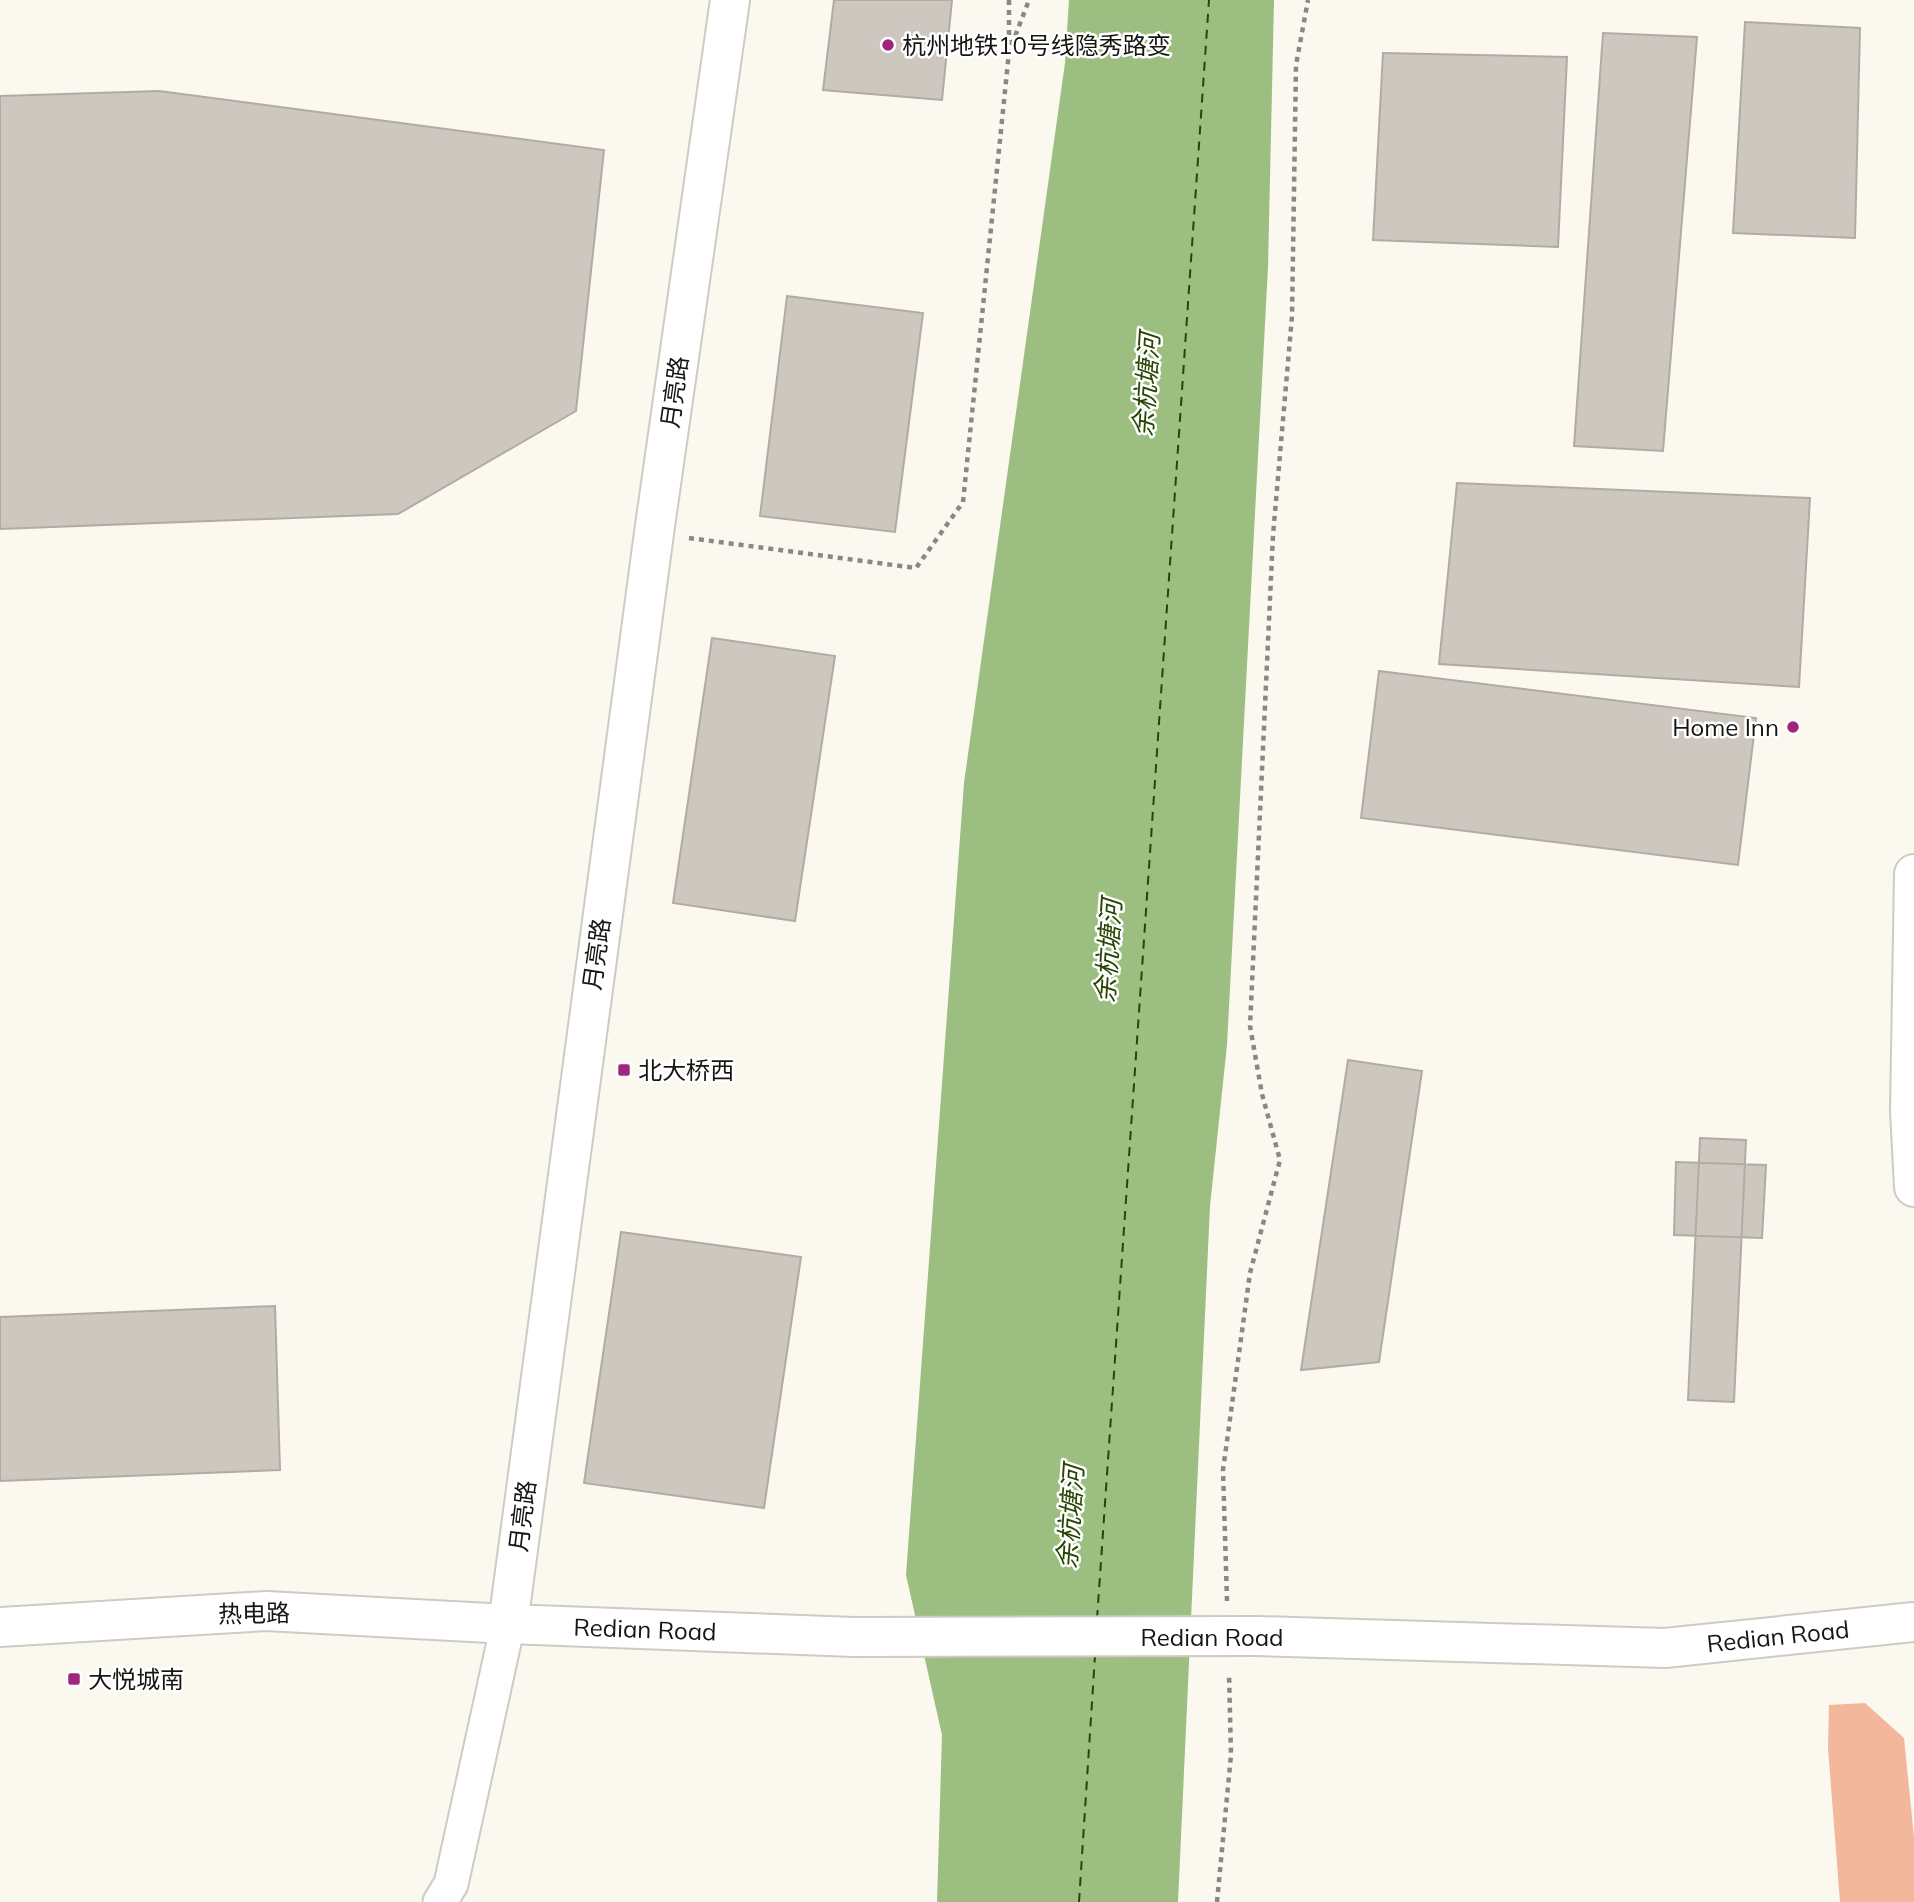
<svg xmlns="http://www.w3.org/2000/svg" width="1914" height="1902" viewBox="0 0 1914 1902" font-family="Mulish,'Noto Sans SC',sans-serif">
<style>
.green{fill:#f3b79b}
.water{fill:#9cbe81}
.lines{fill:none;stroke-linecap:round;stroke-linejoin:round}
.ferry{stroke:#284601;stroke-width:2;stroke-dasharray:9 7;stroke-linecap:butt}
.building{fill:#cec7c0;stroke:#b1aba4;stroke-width:2}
.street-casing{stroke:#cecbc2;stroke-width:37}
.secondary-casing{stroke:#cecbc2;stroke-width:42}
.path{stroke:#8a8882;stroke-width:4.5;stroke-dasharray:5 5;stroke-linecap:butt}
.street{stroke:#fff;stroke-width:33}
.secondary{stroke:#fff;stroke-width:38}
.secondary-bridge-casing{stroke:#cecbc2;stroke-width:42;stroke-linecap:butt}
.secondary-bridge{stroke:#fff;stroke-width:38}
.poi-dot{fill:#a0267d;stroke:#fff;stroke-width:2.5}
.labels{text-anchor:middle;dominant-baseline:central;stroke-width:5;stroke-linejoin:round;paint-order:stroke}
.poi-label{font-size:24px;fill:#161512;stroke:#fff;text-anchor:start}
.street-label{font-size:24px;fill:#161512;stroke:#fff}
.water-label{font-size:26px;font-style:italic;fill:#284601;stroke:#fff}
</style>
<rect width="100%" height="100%" fill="#fbf8ef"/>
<path class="green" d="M1865,1703L1904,1738L1914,1837V1902H1840L1828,1748L1829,1705Z"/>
<path class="water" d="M1069,0H1274L1268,267L1227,1045L1210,1206L1178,1902H937L942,1735L906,1575L964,783L1065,63Z"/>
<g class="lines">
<path class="ferry" d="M1097,1619L1209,0
M1079,1902L1095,1656"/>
</g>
<path class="building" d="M834,0H952L942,100L823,90Z
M1745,22L1860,28L1855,238L1733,233Z
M1603,33L1697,37L1663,451L1574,446Z
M1383,53L1567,57L1558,247L1373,240Z
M159,91L604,150L576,411L398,514L0,529V96Z
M787,296L923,313L895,532L760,516Z
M1457,483L1810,498L1799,687L1439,664Z
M712,638L835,656L795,921L673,903Z
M1379,671L1756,718L1738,865L1361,818Z
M1348,1060L1422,1071L1379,1362L1301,1370Z
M1700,1138L1746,1140L1734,1402L1688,1400Z
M1676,1162L1766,1165L1762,1238L1674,1235Z
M621,1232L801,1257L764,1508L584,1483Z
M275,1306L280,1470L0,1481V1317Z"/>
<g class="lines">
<defs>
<path id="street" d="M440,1902L451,1884L508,1624"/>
<path id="secondary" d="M1914,874L1910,1111L1914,1187
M508,1624L654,533L730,0
M0,1627L266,1611L508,1624L854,1637
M1257,1636L1665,1648L1914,1622"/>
</defs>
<use href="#street" class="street-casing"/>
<use href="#secondary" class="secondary-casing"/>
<path class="path" d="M1009,0V47
M689,538L916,568L963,502L1009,52L1029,0
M1227,1601L1223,1470L1250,1273L1280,1160L1262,1094L1250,1026L1273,535L1292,316L1296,65L1308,0
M1217,1902L1231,1755L1229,1673"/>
<use href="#street" class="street"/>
<use href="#secondary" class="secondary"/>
<defs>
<path id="secondary-bridge" d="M854,1637L1257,1636"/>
</defs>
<use href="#secondary-bridge" class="secondary-bridge-casing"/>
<use href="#secondary-bridge" class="secondary-bridge"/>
</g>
<g class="poi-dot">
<circle cx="888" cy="45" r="7"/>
<circle cx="1793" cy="727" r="7"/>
<rect x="617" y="1063" width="14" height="14" rx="3.5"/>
<rect x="67" y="1672" width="14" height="14" rx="3.5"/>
</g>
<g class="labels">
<g class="poi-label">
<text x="902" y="45">杭州地铁10号线隐秀路变</text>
<text x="1779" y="727" text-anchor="end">Home Inn</text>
<text x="638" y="1070">北大桥西</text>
<text x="88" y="1679">大悦城南</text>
</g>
<g class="street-label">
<text transform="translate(674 392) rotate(-82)">月亮路</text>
<text transform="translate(596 954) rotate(-82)">月亮路</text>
<text transform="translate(522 1516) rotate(-83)">月亮路</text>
<text transform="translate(254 1613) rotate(-1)">热电路</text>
<text transform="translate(645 1629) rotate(2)">Redian Road</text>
<text transform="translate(1778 1636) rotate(-6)">Redian Road</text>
<text x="1212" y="1637">Redian Road</text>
</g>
<g class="water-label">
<text transform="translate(1146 385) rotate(-86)">余杭塘河</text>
<text transform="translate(1108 951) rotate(-86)">余杭塘河</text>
<text transform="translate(1070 1517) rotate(-86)">余杭塘河</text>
</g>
</g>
</svg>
